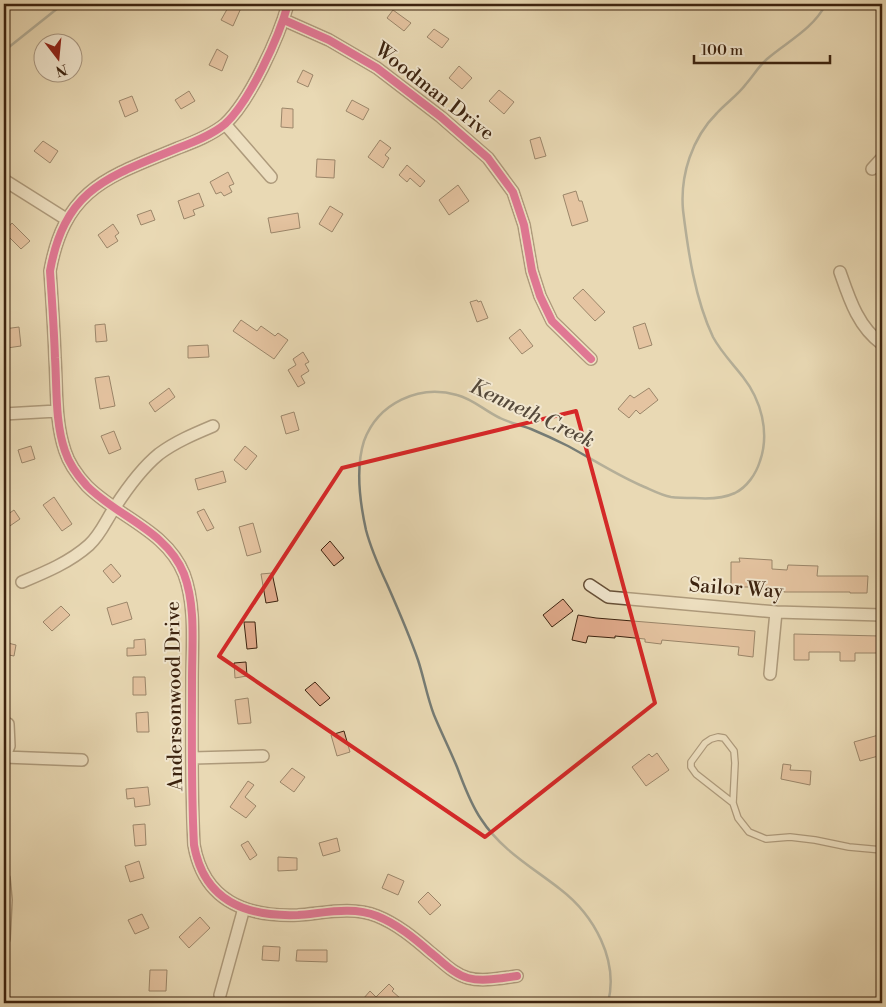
<svg xmlns="http://www.w3.org/2000/svg" width="886" height="1007" viewBox="0 0 886 1007" font-family="'Libre Bodoni',serif">
<style>
.lines{fill:none;stroke-linecap:round;stroke-linejoin:round}
.stream{stroke:#767c75;stroke-width:2.5}
.building{fill:#e0aa8b;stroke:#3c230f}
.lane-casing{stroke:#675038;stroke-width:8}
.street-casing{stroke:#675038;stroke-width:14}
.lane{stroke:#f1e6ce;stroke-width:5.5}
.street{stroke:#f1e6ce;stroke-width:11}
.cycleway-casing{stroke:#f1e6ce;stroke-width:11}
.cycleway{stroke:#d6006c;stroke-width:8}
.marked{fill:none;stroke:#d62828;stroke-width:4;stroke-linejoin:round}
.labels{text-anchor:middle;dominant-baseline:central;stroke-width:4;stroke-linejoin:round;paint-order:stroke}
.street-label{font-size:20px;fill:#3c230f;stroke:#f1e6ce}
.water-label{font-size:21px;font-style:italic;fill:#54483a;stroke:#f1e6ce}
</style>
<rect width="100%" height="100%" fill="#e9d9b4"/>
<filter id="stains"><feTurbulence type="fractalNoise" baseFrequency=".004" numOctaves="4"/><feColorMatrix values="0 0 0 0 .2 0 0 0 0 .09 0 0 0 0 .02 0 0 0 .5 -.17"/></filter>
<radialGradient id="worn" r=".72"><stop offset=".6" stop-color="#630" stop-opacity="0"/><stop offset="1" stop-color="#630" stop-opacity=".3"/></radialGradient>
<g class="lines">
<path class="stream" d="M4,51L63,4
M608,1003C619,960 594,915 560,889C532,867 501,850 481,819C470,803 464,785 457,767C450,750 441,732 434,715C427,697 424,678 418,660C409,634 398,609 387,584C379,567 371,549 366,530C360,503 355,469 364,441C378,403 419,384 457,395C473,399 485,411 500,418C510,423 521,425 531,429C543,434 556,440 568,446C592,459 615,474 640,485C650,489 660,495 671,497C678,498 687,498 695,498C708,499 724,498 735,493C747,487 756,474 760,461C770,432 761,400 743,377C733,364 721,352 713,337C695,299 688,251 683,210C680,175 692,138 717,113C726,103 738,95 746,84C754,75 758,67 767,59C788,41 812,30 826,4"/>
</g>
<path class="building" d="M230,4L241,8L233,26L221,20Z
M393,10L411,23L404,31L387,18Z
M434,29L449,39L442,48L427,37Z
M217,49L228,56L222,71L209,65Z
M459,66L472,78L462,89L449,78Z
M303,70L313,75L308,87L297,82Z
M499,90L514,102L504,114L489,101Z
M189,91L195,101L181,109L175,100Z
M132,96L138,111L125,117L119,101Z
M352,100L369,109L363,120L346,111Z
M282,108L293,109V128L281,127Z
M540,137L546,156L535,159L530,140Z
M380,140L391,148L385,155L389,158L383,168L368,157Z
M43,141L58,151L50,163L34,151Z
M317,159L335,160L334,178L316,177Z
M407,165L425,181L420,187L410,178L407,182L399,175Z
M228,172L234,184L229,186L232,192L224,196L221,192L216,194L210,182Z
M458,185L469,201L449,215L439,200Z
M576,191L579,201H582L588,221L572,226L563,195Z
M199,193L204,206L193,210L195,215L184,219L178,201Z
M330,206L343,214L332,232L319,224Z
M151,210L155,220L141,225L137,215Z
M298,213L300,228L271,233L268,218Z
M12,223L30,241L21,249L4,232Z
M113,224L119,233L115,236L118,241L107,248L98,235Z
M583,289L605,312L595,321L573,298Z
M477,300L478,302L481,301L488,318L477,322L470,302Z
M241,320L257,331L261,326L275,336L278,333L288,340L274,359L233,331Z
M645,323L652,345L639,349L633,327Z
M105,324L107,341L96,342L95,325Z
M19,327L21,346L7,348L4,329Z
M520,329L533,346L522,354L509,338Z
M208,345L209,357L188,358V346Z
M303,352L309,362L305,364L309,371L301,376L305,383L298,387L288,370L296,365L293,359Z
M109,376L115,406L100,409L95,378Z
M169,388L175,397L155,412L149,403Z
M649,388L658,400L640,414L636,410L629,418L618,409L630,395L634,398Z
M294,412L299,430L286,434L281,416Z
M114,431L121,449L109,454L101,436Z
M31,446L35,459L22,463L18,450Z
M245,446L257,456L246,470L234,460Z
M223,471L226,482L198,490L195,479Z
M54,497L72,524L62,531L43,505Z
M204,509L214,528L207,531L197,512Z
M14,510L20,519L4,530V517Z
M253,523L261,552L247,556L239,527Z
M330,541L344,558L334,566L321,550Z
M739,558L772,560V569L787,570L788,565L818,566L817,576H868L867,593H850V592H784V590L754,589V587H731V562H740Z
M111,564L121,576L113,583L103,571Z
M272,573L278,601L266,603L261,574Z
M563,599L573,611L552,627L543,615Z
M127,602L132,619L112,625L107,608Z
M61,606L70,615L52,631L43,622Z
M578,615L596,618L755,631L753,657L738,655L739,647L662,640L661,644L645,642V639L615,636V638L588,636L586,643L572,640Z
M244,622H255L257,648L247,649Z
M794,634L880,636V653H855V661H840V652H809V660H794Z
M145,639L146,655L127,656V648H134V640Z
M4,642L16,645L14,656L4,654Z
M246,662L247,676L235,678L234,663Z
M133,677H145L146,695H133Z
M315,682L330,698L320,706L305,690Z
M248,698L251,723L238,724L235,700Z
M148,712L149,732H137L136,713Z
M344,731L350,752L337,756L331,735Z
M882,734V755L860,761L854,742Z
M657,753L669,770L646,786L632,767L649,754L652,757Z
M783,764L791,765L790,770L811,771L810,785L781,779Z
M292,768L305,777L294,792L280,782Z
M248,781L254,785L245,797L256,806L246,818L230,807Z
M148,787L150,805L135,807L134,798L127,799L126,789Z
M145,824L146,845L135,846L133,825Z
M337,838L340,851L323,856L319,843Z
M248,841L257,855L250,860L241,845Z
M278,857L297,858V870L278,871Z
M139,861L144,878L130,882L125,866Z
M388,874L404,881L398,895L382,888Z
M428,892L441,905L430,915L418,902Z
M142,914L149,928L135,934L128,920Z
M200,917L210,928L189,948L179,937Z
M263,946L280,947L279,961L262,960Z
M297,950H327V962L296,961Z
M150,970H167L166,991H149Z
M389,984L394,989L392,991L400,998L395,1003H367L363,999L370,991L376,997Z"/>
<g class="lines">
<defs>
<path id="lane" d="M733,803L696,774L691,767V762L705,743L711,739L718,737L724,738L734,751L735,763L733,803L738,818L749,832L766,839L790,837L815,840L849,847L882,850"/>
<path id="street" d="M288,4C279,37 250,101 225,124C212,135 194,142 178,148C108,177 65,188 50,271C52,300 54,329 55,358C57,389 55,422 65,451C69,464 78,476 87,486C118,517 167,531 184,574C196,606 192,645 192,679C192,734 191,790 194,845C204,901 246,917 298,915C324,913 353,906 377,916C397,924 414,938 430,952C442,961 453,974 468,978C483,982 501,978 517,976
M284,20L329,40L377,68L441,117L488,158L513,192L524,225L532,271L540,296L552,321L591,359
M225,124L271,177
M872,169L882,158
M4,180L66,219
M840,272C849,298 858,327 882,344
M4,414L57,411
M22,582C46,572 70,562 89,545C101,534 106,520 115,507C126,490 143,467 159,454C175,442 194,434 213,426
M590,585L608,597L776,612L882,615
M770,674L776,612
M4,757L82,760
M4,758L9,746L8,724
M193,758L263,756
M4,879L6,900L4,939
M220,995L244,908"/>
</defs>
<use href="#lane" class="lane-casing"/>
<use href="#street" class="street-casing"/>
<use href="#lane" class="lane"/>
<use href="#street" class="street"/>
<defs>
<path id="cycleway" d="M288,4C279,37 250,101 225,124C212,135 194,142 178,148C108,177 65,188 50,271C52,300 54,329 55,358C57,389 55,422 65,451C69,464 78,476 87,486C118,517 167,531 184,574C196,606 192,645 192,679C192,734 191,790 194,845C204,901 246,917 298,915C324,913 353,906 377,916C397,924 414,938 430,952C442,961 453,974 468,978C483,982 501,978 517,976
M284,20L329,40L377,68L441,117L488,158L513,192L524,225L532,271L540,296L552,321L591,359"/>
</defs>
<use href="#cycleway" class="cycleway-casing"/>
<use href="#cycleway" class="cycleway"/>
</g>
<path d="M0 0H886V1007H0ZM576,411L655,703L485,837L219,656L342,468Z" fill="#e9d9b4" fill-opacity=".55" fill-rule="evenodd"/>
<path class="marked" d="M576,411L655,703L485,837L219,656L342,468Z"/>
<g class="labels">
<g class="street-label">
<text transform="translate(434 92) rotate(38)">Woodman Drive</text>
<text transform="translate(736 589) rotate(4)">Sailor Way</text>
<text transform="translate(175 696) rotate(-91)">Andersonwood Drive</text>
</g>
<g class="water-label">
<text transform="translate(532 414) rotate(25)">Kenneth Creek</text>
</g>
</g>
<rect width="886" height="1007" fill="none" stroke="#e9d9b4" stroke-width="20"/>
<rect x="5" y="5" width="876" height="997" fill="none" stroke="#3c230f" stroke-width="2.5"/>
<rect x="10" y="10" width="866" height="987" fill="none" stroke="#3c230f"/>
<g transform="translate(58 58) rotate(164)"><circle r="24" fill="#f1e6ce" stroke="#a99882"/>
<path d="M0-4L9 19L0 12L-9 19Z" fill="#8f2418"/>
<text y="-8" font-size="14" font-weight="bold" text-anchor="middle" fill="#3c230f">N</text>
</g>
<path d="M694 55v8h136v-8" fill="none" stroke="#3c230f" stroke-width="2.5"/>
<text x="701" y="55" font-size="15" fill="#3c230f" stroke="#f1e6ce" stroke-width="4" paint-order="stroke">100 m</text>
<rect width="100%" height="100%" filter="url(#stains)"/>
<rect width="100%" height="100%" fill="url(#worn)"/>
</svg>
